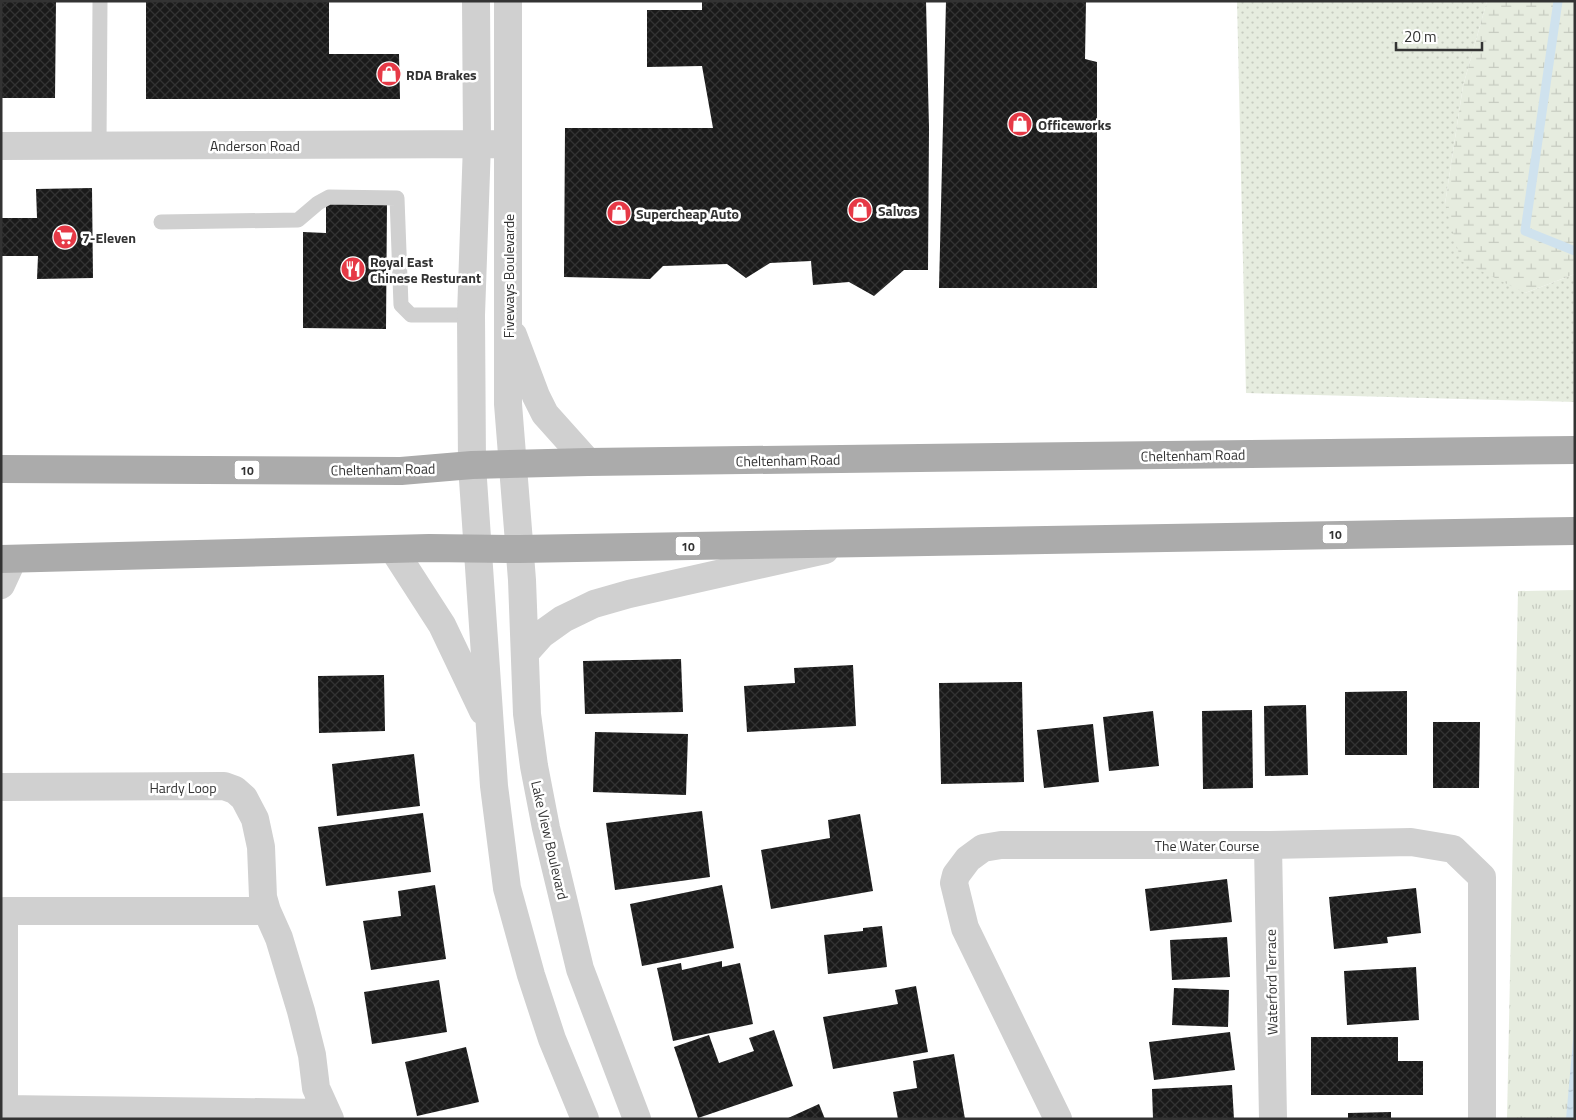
<svg xmlns="http://www.w3.org/2000/svg" width="1576" height="1120" viewBox="0 0 1576 1120" font-family="'Titillium Web',sans-serif">
<style>
.grass{fill:url(#grass-dots)}
.wetland{fill:url(#wetland-marsh)}
.park{fill:url(#park-tufts)}
.water{fill:url(#water-ripples)}
.lines{fill:none;stroke-linecap:round;stroke-linejoin:round}
.stream{stroke:#cfe2ee;stroke-width:9}
.building{fill:url(#building-cross-hatch)}
.lane{stroke:#d0d0d0;stroke-width:15}
.street{stroke:#d0d0d0;stroke-width:28}
.primary{stroke:#ababab;stroke-width:28}
.labels{text-anchor:middle;dominant-baseline:central;stroke-width:5;stroke-linejoin:round;paint-order:stroke}
.shield{fill:#fff;stroke:#707070;stroke-width:1}
.shield-label{font-size:12px;font-weight:bold;fill:#333}
.poi-label{font-size:14px;font-weight:bold;fill:#333;stroke:#fff;text-anchor:start}
.street-label{font-size:14px;fill:#333;stroke:#fff}
</style>
<defs>
<pattern id="grass-dots" width="8" height="8" patternUnits="userSpaceOnUse" patternTransform="scale(1.25)"><rect width="8" height="8" fill="#e6ecdf"/><path d="M2 2h.1M6 6h.1" fill="none" stroke="#c6cbc0" stroke-width="1.8" stroke-linecap="round"/></pattern>
<pattern id="wetland-marsh" width="20" height="14" patternUnits="userSpaceOnUse" patternTransform="scale(1.25)"><rect width="20" height="14" fill="#e6ecdf"/><path d="M1 5h8M5 5V1M11 12h8M15 12V8" fill="none" stroke="#c6cbc0"/></pattern>
<pattern id="park-tufts" width="24" height="20" patternUnits="userSpaceOnUse" patternTransform="scale(1.25)"><rect width="24" height="20" fill="#e6ecdf"/><path d="M3 7l-1-3M5 7V3M7 7l1-3M15 17l-1-3M17 17v-4M19 17l1-3" fill="none" stroke="#c6cbc0"/></pattern>
<pattern id="water-ripples" width="26" height="14" patternUnits="userSpaceOnUse" patternTransform="scale(1.25)"><rect width="26" height="14" fill="#cfe2ee"/><path d="M2 4q2-2 4 0t4 0M15 11q2-2 4 0t4 0" fill="none" stroke="#b2c2cd"/></pattern>
<pattern id="building-cross-hatch" width="8" height="8" patternUnits="userSpaceOnUse" patternTransform="scale(1.25)"><rect width="8" height="8" fill="#1a1a1a"/><path d="M0 0l8 8M0 8l8-8" fill="none" stroke="#333"/></pattern>
</defs>
<rect width="100%" height="100%" fill="#fff"/>
<path class="grass" d="M1237,1H1487L1463,86L1445,204L1525,293L1575,274V402L1246,393Z"/>
<path class="wetland" d="M1487,1H1575V274L1525,293L1461,261L1445,204L1463,86Z"/>
<path class="park" d="M1575,590V1119H1507L1518,591Z"/>
<path class="water" d="M1575,998V1119H1566L1573,1040Z"/>
<g class="lines">
<path class="stream" d="M1558,1L1525,231L1575,251"/>
</g>
<path class="building" d="M1,1H56L55,98H1Z
M146,1H329V54H399L400,99H146Z
M702,1H926L929,128L928,270H904L874,296L849,282L813,285L811,261L770,263L746,278L727,264L663,266L650,279L564,277L565,128H713L702,66L647,67V10H702Z
M946,1H1086L1085,59L1097,62V288H939Z
M92,188L93,278L37,279L38,256H1V218H37L36,189Z
M326,204H387L386,329L303,328V232L326,233Z
M681,659L683,712L585,714L583,661Z
M853,665L856,726L747,732L744,686L795,683L794,668Z
M384,675L385,731L319,733L318,676Z
M1022,682L1024,782L941,784L939,683Z
M1407,691V755H1345V692Z
M1306,705L1308,775L1265,776L1264,706Z
M1252,710L1253,788L1203,789L1202,711Z
M1153,711L1159,766L1109,771L1103,717Z
M1433,722H1480L1479,788H1433Z
M1093,724L1099,782L1044,788L1037,730Z
M595,732L688,734L686,795L593,792Z
M414,754L420,806L337,816L332,764Z
M702,811L710,877L615,890L606,823Z
M423,813L431,872L326,886L318,827Z
M860,814L873,891L771,909L761,850L830,838L828,820Z
M1227,879L1232,922L1150,931L1145,889Z
M435,885L446,959L371,970L363,921L401,916L398,891Z
M722,885L734,948L642,966L630,904Z
M1416,888L1421,933L1387,937L1388,943L1334,949L1329,897Z
M882,926L887,967L828,974L824,935L863,931V928Z
M1227,937L1230,977L1172,980L1170,940Z
M722,961V967L740,963L753,1024L673,1041L657,968L681,963L682,970Z
M1416,967L1419,1020L1347,1025L1344,971Z
M439,980L447,1032L372,1044L364,992Z
M916,986L928,1052L833,1069L823,1017L898,1004L895,990Z
M1174,988L1229,990L1228,1027L1172,1025Z
M774,1030L793,1086L698,1118L674,1047L709,1035L719,1063L754,1051L749,1038Z
M1230,1032L1235,1070L1154,1080L1149,1042Z
M1311,1037H1398V1061H1423V1095H1311Z
M466,1047L479,1102L417,1116L405,1062Z
M954,1054L965,1119H898L893,1092L917,1088L913,1061Z
M1232,1085L1234,1119H1153L1152,1089Z
M819,1104L825,1119H786Z
M1391,1112V1119H1348V1113Z"/>
<g class="lines">
<path class="lane" d="M99,145L100,1
M161,222L298,220L318,203L329,197L397,198L401,305L411,315H471"/>
<path class="street" d="M476,1L477,144L471,315L472,465L494,786L507,888L531,975L552,1039L585,1119
M508,1V404L522,580L527,714L534,766L546,828L580,969L637,1119
M1,146L495,144
M513,335L536,396L545,414L588,462
M393,549L442,625L483,711
M1,585L13,559
M525,653L542,634L563,619L594,604L629,594L825,550
M1,787L224,786L235,790L244,798L255,819L261,847L263,897L267,911L279,938L301,1011L312,1055L316,1088L330,1119
M1268,845L1273,1119
M4,1109L326,1113
M4,1119V911H267
M1058,1119L965,928L954,883L956,875L968,859L983,848L1001,845H1268L1411,842L1453,849L1482,877V1119"/>
<path class="primary" d="M1,469L401,471L472,465L588,462L1575,450
M1,559L429,548L519,549L1575,531"/>
</g>
<defs>
<symbol id="shop-disc" viewBox="-11 -11 22 22"><circle r="9.5" fill="#e63946" stroke="#fff"/><path d="M-5-2.5h2.3a2.7 3.5 0 0 1 5.4 0H5L5.5 6h-11ZM-1.5-2.5h3a1.5 2.3 0 0 0-3 0Z" fill="#fff"/></symbol>
<symbol id="supermarket-disc" viewBox="-11 -11 22 22"><circle r="9.5" fill="#e63946" stroke="#fff"/><path d="M-6-5.5h2.5l.6 2H6L4.5 2H-2.5L-4.4-4H-6ZM-1.5 3.2a1.3 1.3 0 1 0 .1 0ZM3 3.2a1.3 1.3 0 1 0 .1 0Z" fill="#fff"/></symbol>
<symbol id="restaurant-disc" viewBox="-11 -11 22 22"><circle r="9.5" fill="#e63946" stroke="#fff"/><path d="M-5-6h1v4h1v-4h1v4h1v-4h1v5L-1.5 .5V6h-2V.5L-5-1ZM5-6V6H3V1.5H1.5Q1.5-4 5-6Z" fill="#fff"/></symbol>
</defs>
<g fill-rule="evenodd">
<use href="#shop-disc" x="375" y="60" width="28" height="28"/>
<use href="#shop-disc" x="1006" y="110" width="28" height="28"/>
<use href="#shop-disc" x="846" y="196" width="28" height="28"/>
<use href="#shop-disc" x="605" y="199" width="28" height="28"/>
<use href="#supermarket-disc" x="51" y="223" width="28" height="28"/>
<use href="#restaurant-disc" x="339" y="255" width="28" height="28"/>
</g>
<g class="labels">
<g class="shield">
<rect x="234.5" y="460.5" width="25" height="19" rx="4"/>
<rect x="1322.5" y="524.5" width="25" height="19" rx="4"/>
<rect x="675.5" y="536.5" width="25" height="19" rx="4"/>
</g>
<g class="shield-label">
<text x="247" y="470">10</text>
<text x="1335" y="534">10</text>
<text x="688" y="546">10</text>
</g>
<g class="poi-label">
<text x="406" y="74">RDA Brakes</text>
<text x="1038" y="124">Officeworks</text>
<text x="878" y="210">Salvos</text>
<text x="636" y="213">Supercheap Auto</text>
<text x="82" y="237">7-Eleven</text>
<text x="370" y="261">Royal East<tspan x="370" dy="16">Chinese Resturant</tspan></text>
</g>
<g class="street-label">
<text x="255" y="145">Anderson Road</text>
<text transform="translate(508 276) rotate(-90)">Fiveways Boulevarde</text>
<text transform="translate(1193 455) rotate(-1)">Cheltenham Road</text>
<text transform="translate(788 460) rotate(-1)">Cheltenham Road</text>
<text transform="translate(383 469) rotate(-1)">Cheltenham Road</text>
<text x="183" y="787">Hardy Loop</text>
<text transform="translate(550 840) rotate(77)">Lake View Boulevard</text>
<text x="1207" y="845">The Water Course</text>
<text transform="translate(1271 982) rotate(-91)">Waterford Terrace</text>
</g>
</g>
<rect width="1576" height="1120" fill="none" stroke="#333333" stroke-width="5"/>
<path d="M1396 42v8h86v-8" fill="none" stroke="#333333" stroke-width="2.5"/>
<text x="1404" y="42" font-size="15" fill="#333333" stroke="#ffffff" stroke-width="4" paint-order="stroke">20 m</text>
</svg>
